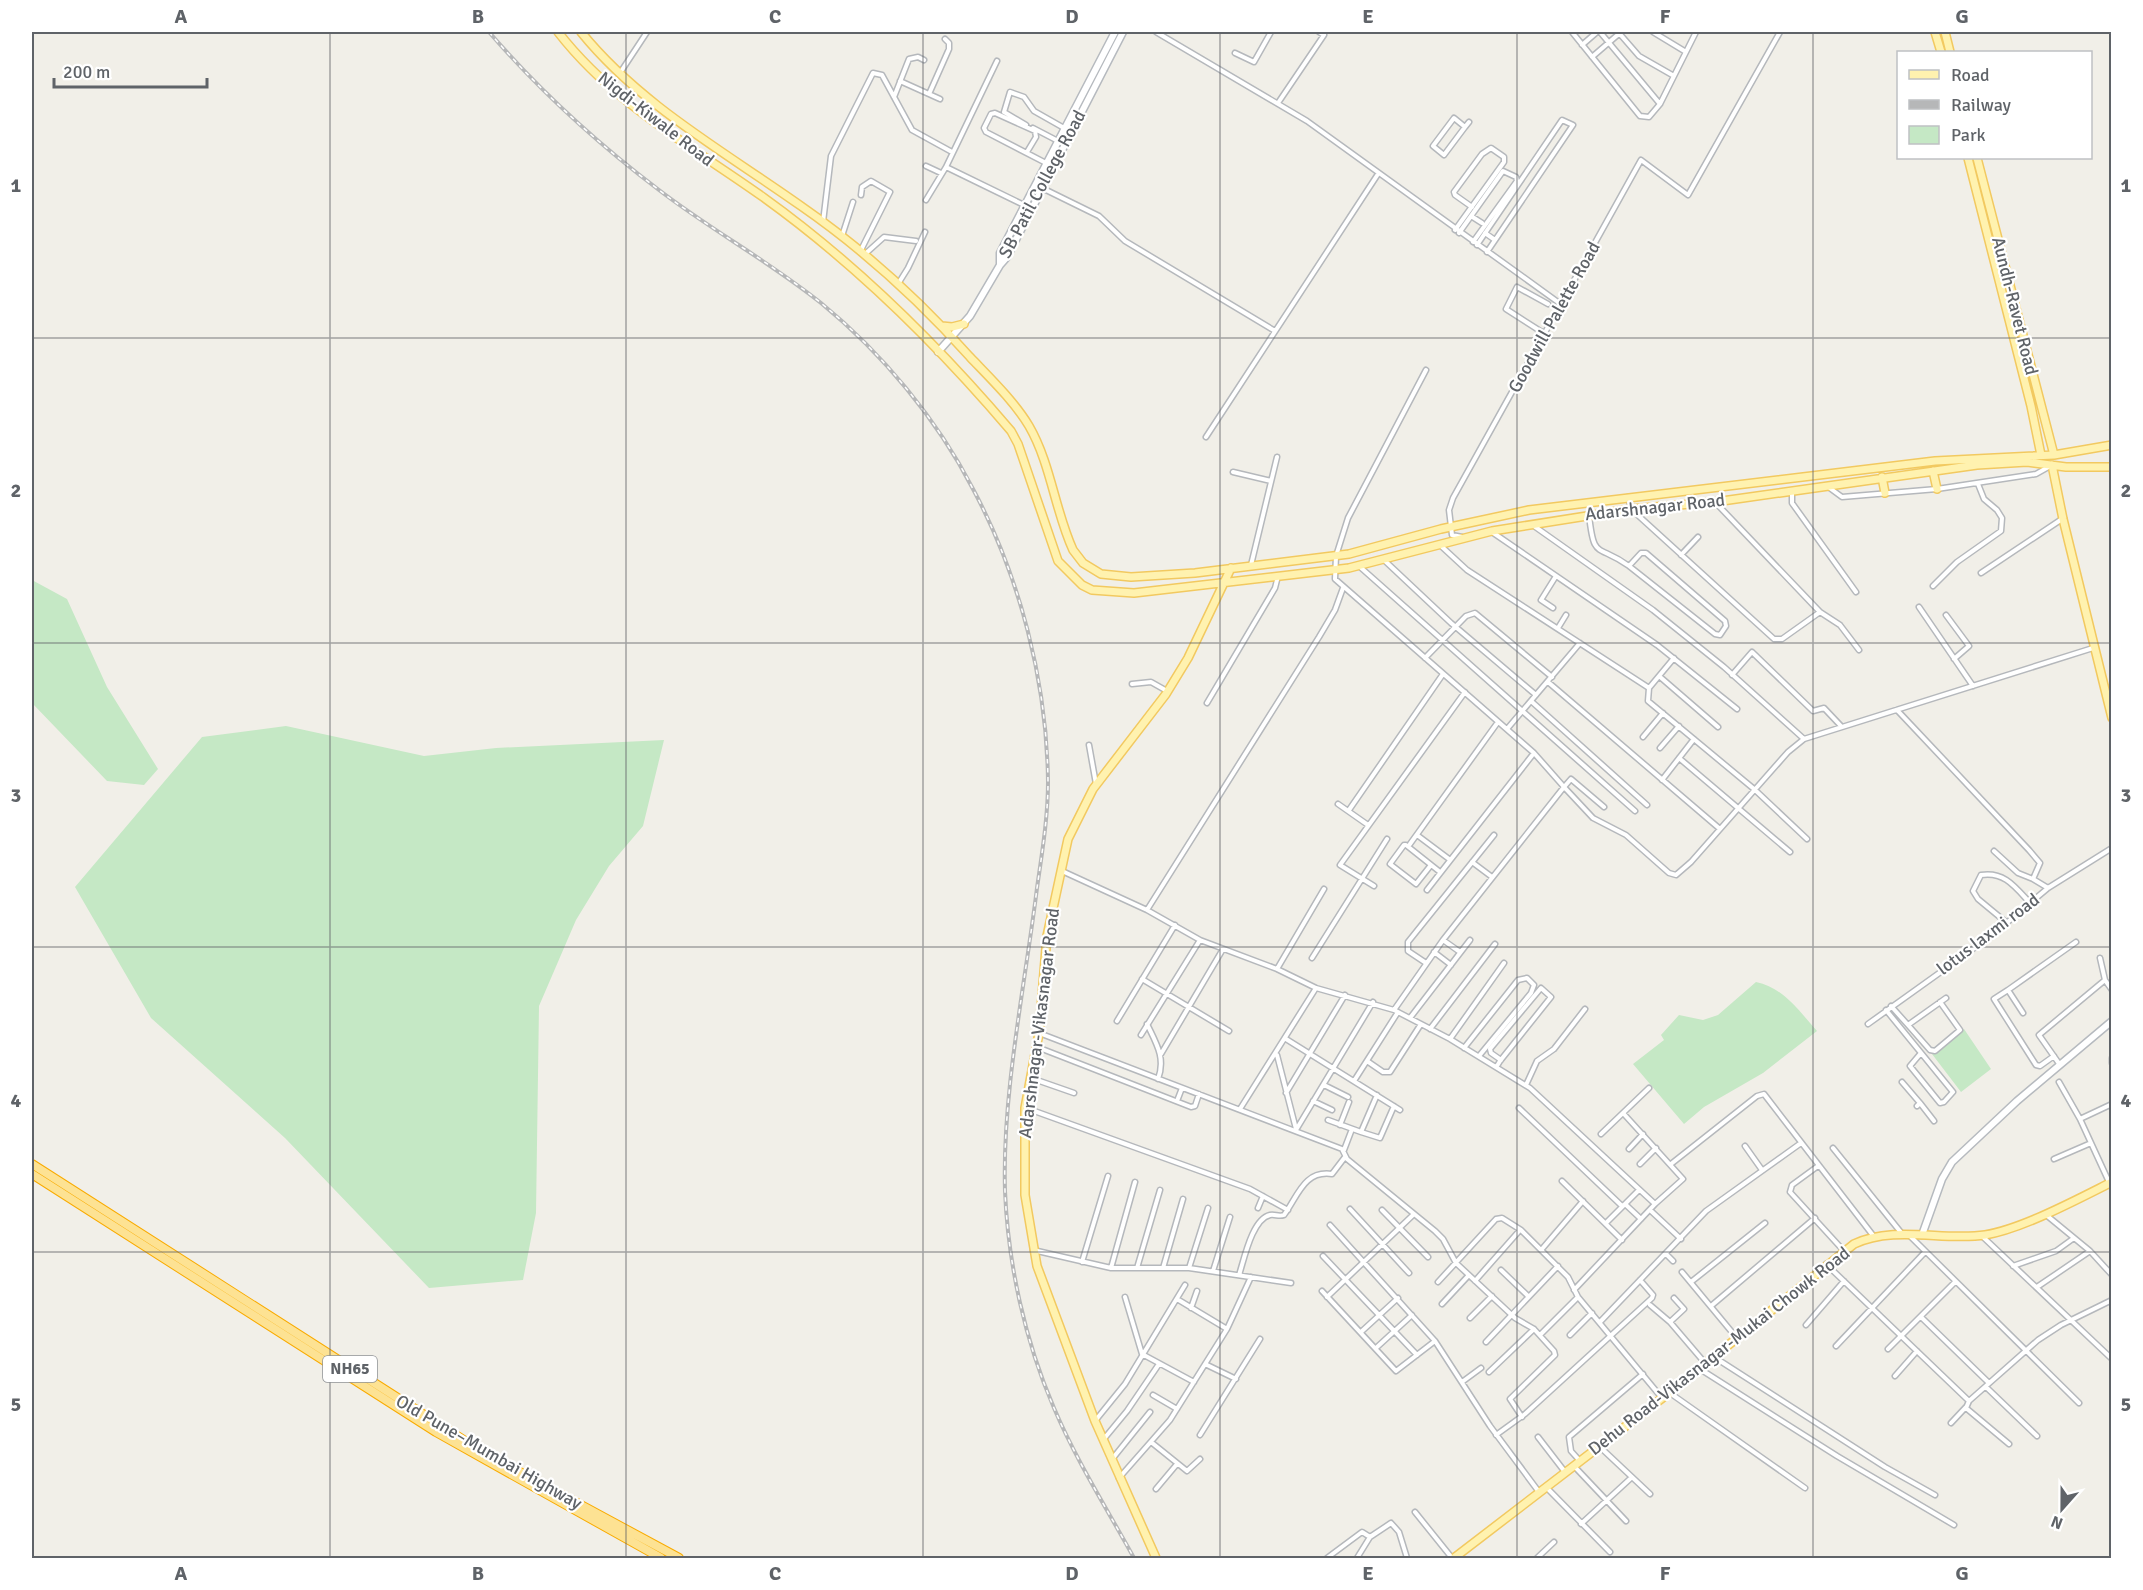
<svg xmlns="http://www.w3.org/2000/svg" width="2143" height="1590" viewBox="0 0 2143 1590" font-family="Signika,sans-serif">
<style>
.green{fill:#c5e8c5}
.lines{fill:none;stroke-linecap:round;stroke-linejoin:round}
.street-casing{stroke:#b5b8bc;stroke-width:7}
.secondary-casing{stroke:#b6babf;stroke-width:9}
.primary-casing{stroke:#f2c960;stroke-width:10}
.highway-casing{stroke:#f9ab00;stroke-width:10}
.street{stroke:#fff;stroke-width:4}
.secondary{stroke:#fff;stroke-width:6}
.primary{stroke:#fff2af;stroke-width:7}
.highway{stroke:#fde293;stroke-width:8}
.rail-casing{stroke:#b6b7b8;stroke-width:4}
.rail{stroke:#fff;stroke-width:1.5;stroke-dasharray:4.5;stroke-linecap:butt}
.grid{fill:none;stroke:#5f6368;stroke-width:1.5;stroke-opacity:0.55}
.labels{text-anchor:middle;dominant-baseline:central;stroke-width:4.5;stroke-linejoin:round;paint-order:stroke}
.shield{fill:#fff;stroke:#8f9295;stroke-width:1.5}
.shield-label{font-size:16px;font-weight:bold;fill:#5f6368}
.street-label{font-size:18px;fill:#5f6368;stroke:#fff}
.neatline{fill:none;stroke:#5f6368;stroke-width:2}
.grid-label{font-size:20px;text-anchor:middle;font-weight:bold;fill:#5f6368}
</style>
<rect width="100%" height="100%" fill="#f1efe8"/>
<path class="green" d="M32,580L67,599L107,687L158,769L144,785L107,781L32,703Z
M286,726L424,756L496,748L664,740L643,826L609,866L576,920L539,1006L536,1213L523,1280L429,1288L285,1138L151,1018L75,887L202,737Z
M1756,982C1784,988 1799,1011 1817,1031L1763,1073L1704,1107L1684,1124L1633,1064L1664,1040L1661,1035L1679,1015L1703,1020L1718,1015Z
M1964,1029L1991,1069L1961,1092L1932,1054Z"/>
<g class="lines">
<defs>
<path id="street" d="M1156,32L1307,121L1562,305
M1572,32L1640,116L1649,117L1660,104
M1600,32L1660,104L1696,32
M1653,32L1686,52
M1619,33L1639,56L1674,76
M1582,45L1597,32
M1235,53L1254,62L1271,32
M1592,57L1621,32
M997,61L946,167L1024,205
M620,73L647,32
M900,81L940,99
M929,94L949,49V43L945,39
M894,97L909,59L918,57L924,60
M1278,103L1324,35L1319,32
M1026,125L1004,112L1010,92L1024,97L1034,111L1064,128
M1465,127L1454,118L1433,146L1444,155L1465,127L1469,122
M1033,128L1058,141
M1027,152L1036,137L1035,131L995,113L991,114L984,128L986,132L1046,163
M926,166L941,173
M1042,188L1099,216L1125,241L1275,331
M926,200L946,167
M1471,216L1482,223
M823,222L831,156L873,73L882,75L912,130L952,152
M1455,230L1504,162V157L1491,148L1482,154L1454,192L1455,195L1472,207
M1459,233L1503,171L1516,177L1517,181L1473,242
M1485,233L1495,240
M842,236L853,202
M1477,245L1562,120L1573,125L1487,252
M860,252L890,192L871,181L862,187L861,195
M864,255L884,237L916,241
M898,284L908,268L925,232
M1545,334L1506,309L1517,287L1548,304
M1206,437L1378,174
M1233,472L1271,481
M1827,486L1842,497L1937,489L2036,474L2052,465
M1792,492V503L1856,592
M1628,497L1631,509L1774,639H1782L1820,612
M1715,502L1820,612L1840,625L1859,650
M1589,515C1594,561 1597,543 1629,566L1641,553H1646L1725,621L1726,626L1720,635L1715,634L1629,566
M1534,526L1653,610L1724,667L1804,739
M1492,532L1657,645L1737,709
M1462,537L1452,535L1449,510L1453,498L1641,160L1688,195L1780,32
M1440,545L1467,570L1649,688
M1681,555L1698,537
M1384,560L1451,623L1536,695
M1251,565L1277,457
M1359,566L1635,811
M1981,573L2062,519
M1933,586L1957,562L2001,531L2002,518L1997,510L1984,499L1978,484
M1919,607L1973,686
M1553,608L1541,600L1556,576
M1946,615L1969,646L1954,659
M1558,628L1566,615
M1425,658L1466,616L1475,613L1552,677
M1674,658L1649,688L1648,701L1754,789L1807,839
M1732,675L1752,652L1813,711L1824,708L1841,726
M1659,676L1718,727
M1548,682L1720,829
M1132,684L1151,682L1167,691
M1531,701L1647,805
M1207,703L1275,588L1278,576
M1897,710L2029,850L2040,863L2033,879L2048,888
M1507,729L1580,643
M1643,737L1663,713
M1089,745L1096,784
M1660,748L1679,726
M1679,758L1790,852
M1662,780L1694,739
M1338,804L1368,825
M1604,807L1571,779L1564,787L1593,818L1626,835L1669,873L1676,875L1691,862L1788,752L1804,739L2093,648
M1349,810L1443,674
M1417,835L1449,859
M1410,844L1498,722
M1994,851L2018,873L2033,879
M1472,862L1492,877
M1431,865L1416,884L1390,864L1404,845H1406L1440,872
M1062,871L1147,910L1200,940L1277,969L1316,988L1394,1010L1450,1039L1530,1088L1655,1204
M1374,886L1340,865L1465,692
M1427,890L1534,753
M1147,910L1319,637L1335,610L1343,588
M2007,923L1978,899L1973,891L1981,875C2005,871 2016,888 2031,904
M1443,940L1460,952
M1434,952L1451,965
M1312,958L1387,839
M2100,958L2105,980L2112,990
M1426,963L1408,951V942L1494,835
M1277,969L1324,889
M1142,979L1229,1031
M2008,990L2076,942
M1891,1006L1908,1025L1946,998
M1394,1010L1443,940L1564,787L1534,753L1335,579L1336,556L1348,518L1426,370
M1886,1010L1953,1092L1944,1102L1940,1103L1910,1066L1921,1053
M2023,1013L2008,990L1994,999L2036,1065L2040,1066L2054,1056
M1410,1018L1470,940
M1117,1021L1175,925
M1147,1024C1156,1043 1166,1058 1158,1079
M1868,1024L1991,936L2048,888L2112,848
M1908,1025L1930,1050L1935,1051L1960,1030L1940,1002
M1430,1029L1495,944
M1039,1033L1342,1149L1347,1159L1435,1231L1443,1239L1456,1263L1515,1318L1534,1329L1554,1351L1555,1355L1510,1399L1522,1417
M1141,1035L1200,940
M1286,1039L1400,1110
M1450,1039L1504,963
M1037,1047L1191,1107L1195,1106L1199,1094
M1464,1048L1518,980L1527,978L1534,985L1531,993L1479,1056
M1161,1054L1223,949
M1277,1055L1296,1129
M2112,1058V1063
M1367,1061L1383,1072H1390L1421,1024
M2060,1065L2039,1035L2105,980
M1497,1066L1500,1061L1551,997L1541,988L1490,1049L1491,1053L1501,1060
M1031,1078L1074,1093
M1354,1081L1398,1012
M1902,1082L1920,1103
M2059,1082L2080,1119L2109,1182
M1324,1085L1348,1097
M1526,1085L1537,1061L1554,1049L1585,1009
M1286,1093L1345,995
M1177,1101L1182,1088
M1313,1101L1332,1110
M1917,1106L1920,1103L1934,1121
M1026,1108L1250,1189L1288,1210
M1519,1108L1622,1206
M1240,1109L1316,988
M2080,1119L2112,1104
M1328,1120L1361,1132L1377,1095
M1340,1125L1349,1102
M1296,1130L1373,1002
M1361,1132L1380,1138L1394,1106
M1601,1134L1649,1088
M1745,1146L1762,1170
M1833,1148L1903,1235
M1629,1149L1643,1134
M1344,1150L1352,1129
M2054,1159L2091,1143
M1640,1164L1656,1148
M1671,1164L1757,1096L1764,1094L1875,1238
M1818,1166L1792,1185L1790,1192L1843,1250
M1562,1181L1622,1240
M1625,1204L1641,1219
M1258,1208L1263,1196
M1350,1209L1409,1273
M1382,1210L1428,1257
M1650,1210L1681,1239
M2045,1214L2090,1251L2112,1275
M1606,1223L1639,1190
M1330,1225L1435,1341L1490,1426L1539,1492
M1910,1236L2079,1403
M1982,1236L2112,1359
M1542,1249L1583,1201
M1033,1250L1111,1268H1189L1291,1283
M1666,1254L1673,1261
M1323,1256L1417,1355
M1082,1262L1108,1176
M1826,1264L1969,1401
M2013,1266L2056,1251L2074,1238
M1111,1268L1135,1182
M1137,1268L1160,1190
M1163,1268L1183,1199
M1189,1268L1208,1208
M1501,1270L1528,1296
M1213,1271L1230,1217
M1682,1272L1736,1337
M1239,1275C1244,1260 1252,1219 1270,1215C1275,1214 1279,1217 1284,1215C1298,1196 1304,1170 1332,1174L1345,1157
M1475,1281L1520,1230
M1438,1282L1496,1219L1502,1218L1521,1230L1568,1277L1578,1297L1662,1398
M1691,1282L1765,1223
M2037,1287L2090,1251
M1574,1290L1655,1204L1683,1179L1623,1113
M1322,1291L1396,1371L1435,1341
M1125,1297L1142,1354L1194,1382
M1327,1297L1413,1215
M1177,1299L1227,1329
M1442,1304L1469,1275
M1650,1305L1670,1322L1705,1363
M1711,1306L1815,1218
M1191,1308L1197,1291
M1921,1317L1989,1383
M1470,1318L1492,1296
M1600,1322L1706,1211L1801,1143
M1670,1322L1684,1309L1674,1298
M1806,1325L1844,1281
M1361,1332L1398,1298
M1540,1335L1578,1297
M1570,1335L1592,1313
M1486,1342L1558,1266
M1836,1346L1925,1252
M1376,1348L1412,1315
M1888,1349L1955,1282
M1714,1357L1885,1467L1935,1495
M1205,1364L1236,1379
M1700,1369L1837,1456L1954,1525
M1489,1372L1534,1329
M1895,1376L1917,1351
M1462,1382L1481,1368
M1986,1387L2037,1436
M1670,1393L1805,1488
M1153,1395L1177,1409
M1095,1421L1125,1384L1185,1285
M1951,1423L1966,1407
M1200,1435L1260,1339
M1496,1435L1525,1414L1652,1298L1653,1295L1640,1280
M1538,1437L1565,1472
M1103,1440L1127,1411L1159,1364
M1151,1442L1187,1471L1200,1459
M2009,1444L1966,1408L1969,1401L2038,1340L2061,1325L2112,1300
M1600,1447L1650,1494
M1113,1458L1150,1412
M1580,1461L1571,1451L1569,1437L1643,1374
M1574,1466L1626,1521
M1119,1478L1170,1420L1227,1329L1251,1277
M1547,1488L1610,1552
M1156,1489L1177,1464
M1415,1512L1452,1558
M1581,1524L1631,1478
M1327,1558L1362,1532L1370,1537L1391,1523L1399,1532L1407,1558
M1357,1558L1370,1537
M1537,1558L1554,1542"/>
<path id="secondary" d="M1000,264V253L1115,32
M938,352L970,316L1000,265L1007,257L1123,32
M1922,1235L1942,1179L1952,1162L2017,1101L2112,1021"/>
<path id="primary" d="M558,32C613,103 691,146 763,197C855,263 937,344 1011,431L1018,444L1058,561L1082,585L1092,590L1134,593L1349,568L1492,531L1631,509L1715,502L1977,465L2027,462L2066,467H2112
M581,32C640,105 725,152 801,206C863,249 920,301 970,357C990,378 1014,401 1029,426C1051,464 1055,511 1073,550L1083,563L1101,574L1131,577L1195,573L1349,554L1441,529L1529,510L1935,461L2054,455L2112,445
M1935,32L1941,52
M1945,32L1950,52
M1968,158L2031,406L2041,455
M1977,158L2054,455
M942,326L952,327L964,324
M2052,465L2063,519L2112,718
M1933,471L1937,489
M1882,477L1885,493
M1156,1558L1095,1421L1037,1266L1025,1195V1108L1039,1033L1047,936L1068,839L1093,789L1166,694L1188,658L1231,568
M1454,1558L1665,1396L1854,1244C1894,1225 1943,1241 1985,1235C2022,1229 2078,1199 2112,1182"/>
<path id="highway" d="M32,1164L479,1450L679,1558
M32,1174L436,1432L661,1558"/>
</defs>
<use href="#street" class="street-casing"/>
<use href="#secondary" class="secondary-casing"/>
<use href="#primary" class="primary-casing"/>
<use href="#highway" class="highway-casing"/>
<use href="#street" class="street"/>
<use href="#secondary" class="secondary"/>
<use href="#primary" class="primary"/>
<use href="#highway" class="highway"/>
<defs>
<path id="rail" d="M489,32C540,91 597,143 659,190C711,230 770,262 821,303C882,353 937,419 973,489C1020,577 1047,682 1048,782C1048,817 1042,853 1037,888C1025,985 1002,1094 1005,1191C1008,1264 1025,1341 1054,1408C1076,1460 1107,1509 1134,1558"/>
</defs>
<use href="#rail" class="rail-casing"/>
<use href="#rail" class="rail"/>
</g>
<path class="grid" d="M330,32V1558M626,32V1558M923,32V1558M1220,32V1558M1517,32V1558M1813,32V1558M32,338H2112M32,643H2112M32,947H2112M32,1252H2112"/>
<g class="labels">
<rect class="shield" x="323" y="1356" width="54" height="26" rx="4.5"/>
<g class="shield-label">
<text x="350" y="1369">NH65</text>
</g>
<g class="street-label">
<text transform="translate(656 119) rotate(38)">Nigdi-Kiwale Road</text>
<text transform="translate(1042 184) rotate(-62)">SB Patil College Road</text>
<text transform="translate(2015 306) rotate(76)">Aundh-Ravet Road</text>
<text transform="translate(1554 317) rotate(-61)">Goodwill Palette Road</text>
<text transform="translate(1655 507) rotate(-6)">Adarshnagar Road</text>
<text transform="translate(1988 934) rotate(-37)">lotus laxmi road</text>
<text transform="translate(1039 1023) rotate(-83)">Adarshnagar-Vikasnagar Road</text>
<text transform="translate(1719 1351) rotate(-38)">Dehu Road-Vikasnagar-Mukai Chowk Road</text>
<text transform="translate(489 1452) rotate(30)">Old Pune–Mumbai Highway</text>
</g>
</g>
<rect width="2143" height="1590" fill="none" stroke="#ffffff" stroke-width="66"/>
<rect x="1897" y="51" width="195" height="108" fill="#ffffff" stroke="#bfc1c3" stroke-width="1.5"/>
<rect x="1909" y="70" width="30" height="9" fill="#fff2af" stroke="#bfc1c3" stroke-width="1.5"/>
<text x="1951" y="81" font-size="18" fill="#5f6368">Road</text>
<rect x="1909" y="100" width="30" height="9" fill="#b6b7b8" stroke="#bfc1c3" stroke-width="1.5"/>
<text x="1951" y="111" font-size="18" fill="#5f6368">Railway</text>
<rect x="1909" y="126" width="30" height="18" fill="#c5e8c5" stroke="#bfc1c3" stroke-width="1.5"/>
<text x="1951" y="141" font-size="18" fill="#5f6368">Park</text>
<g transform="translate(2062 1509) rotate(201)" stroke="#ffffff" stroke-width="4.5" paint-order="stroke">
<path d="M0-4.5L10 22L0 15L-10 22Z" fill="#5f6368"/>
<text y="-9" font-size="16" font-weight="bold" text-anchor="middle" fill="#5f6368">N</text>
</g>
<path d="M54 78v9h153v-9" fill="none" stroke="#5f6368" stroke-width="3"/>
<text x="63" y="78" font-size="18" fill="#5f6368" stroke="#ffffff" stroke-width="4.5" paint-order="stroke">200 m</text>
<rect x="33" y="33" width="2077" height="1524" class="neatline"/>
<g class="grid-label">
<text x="181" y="23">A</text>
<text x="478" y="23">B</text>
<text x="775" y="23">C</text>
<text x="1072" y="23">D</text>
<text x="1368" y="23">E</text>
<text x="1665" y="23">F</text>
<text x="1962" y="23">G</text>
<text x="16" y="192">1</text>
<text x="2126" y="192">1</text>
<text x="16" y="497">2</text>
<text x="2126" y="497">2</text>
<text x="16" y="802">3</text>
<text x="2126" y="802">3</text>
<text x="16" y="1107">4</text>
<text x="2126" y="1107">4</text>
<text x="16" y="1411">5</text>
<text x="2126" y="1411">5</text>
<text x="181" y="1580">A</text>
<text x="478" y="1580">B</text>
<text x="775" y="1580">C</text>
<text x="1072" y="1580">D</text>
<text x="1368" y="1580">E</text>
<text x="1665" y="1580">F</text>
<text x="1962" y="1580">G</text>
</g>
</svg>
